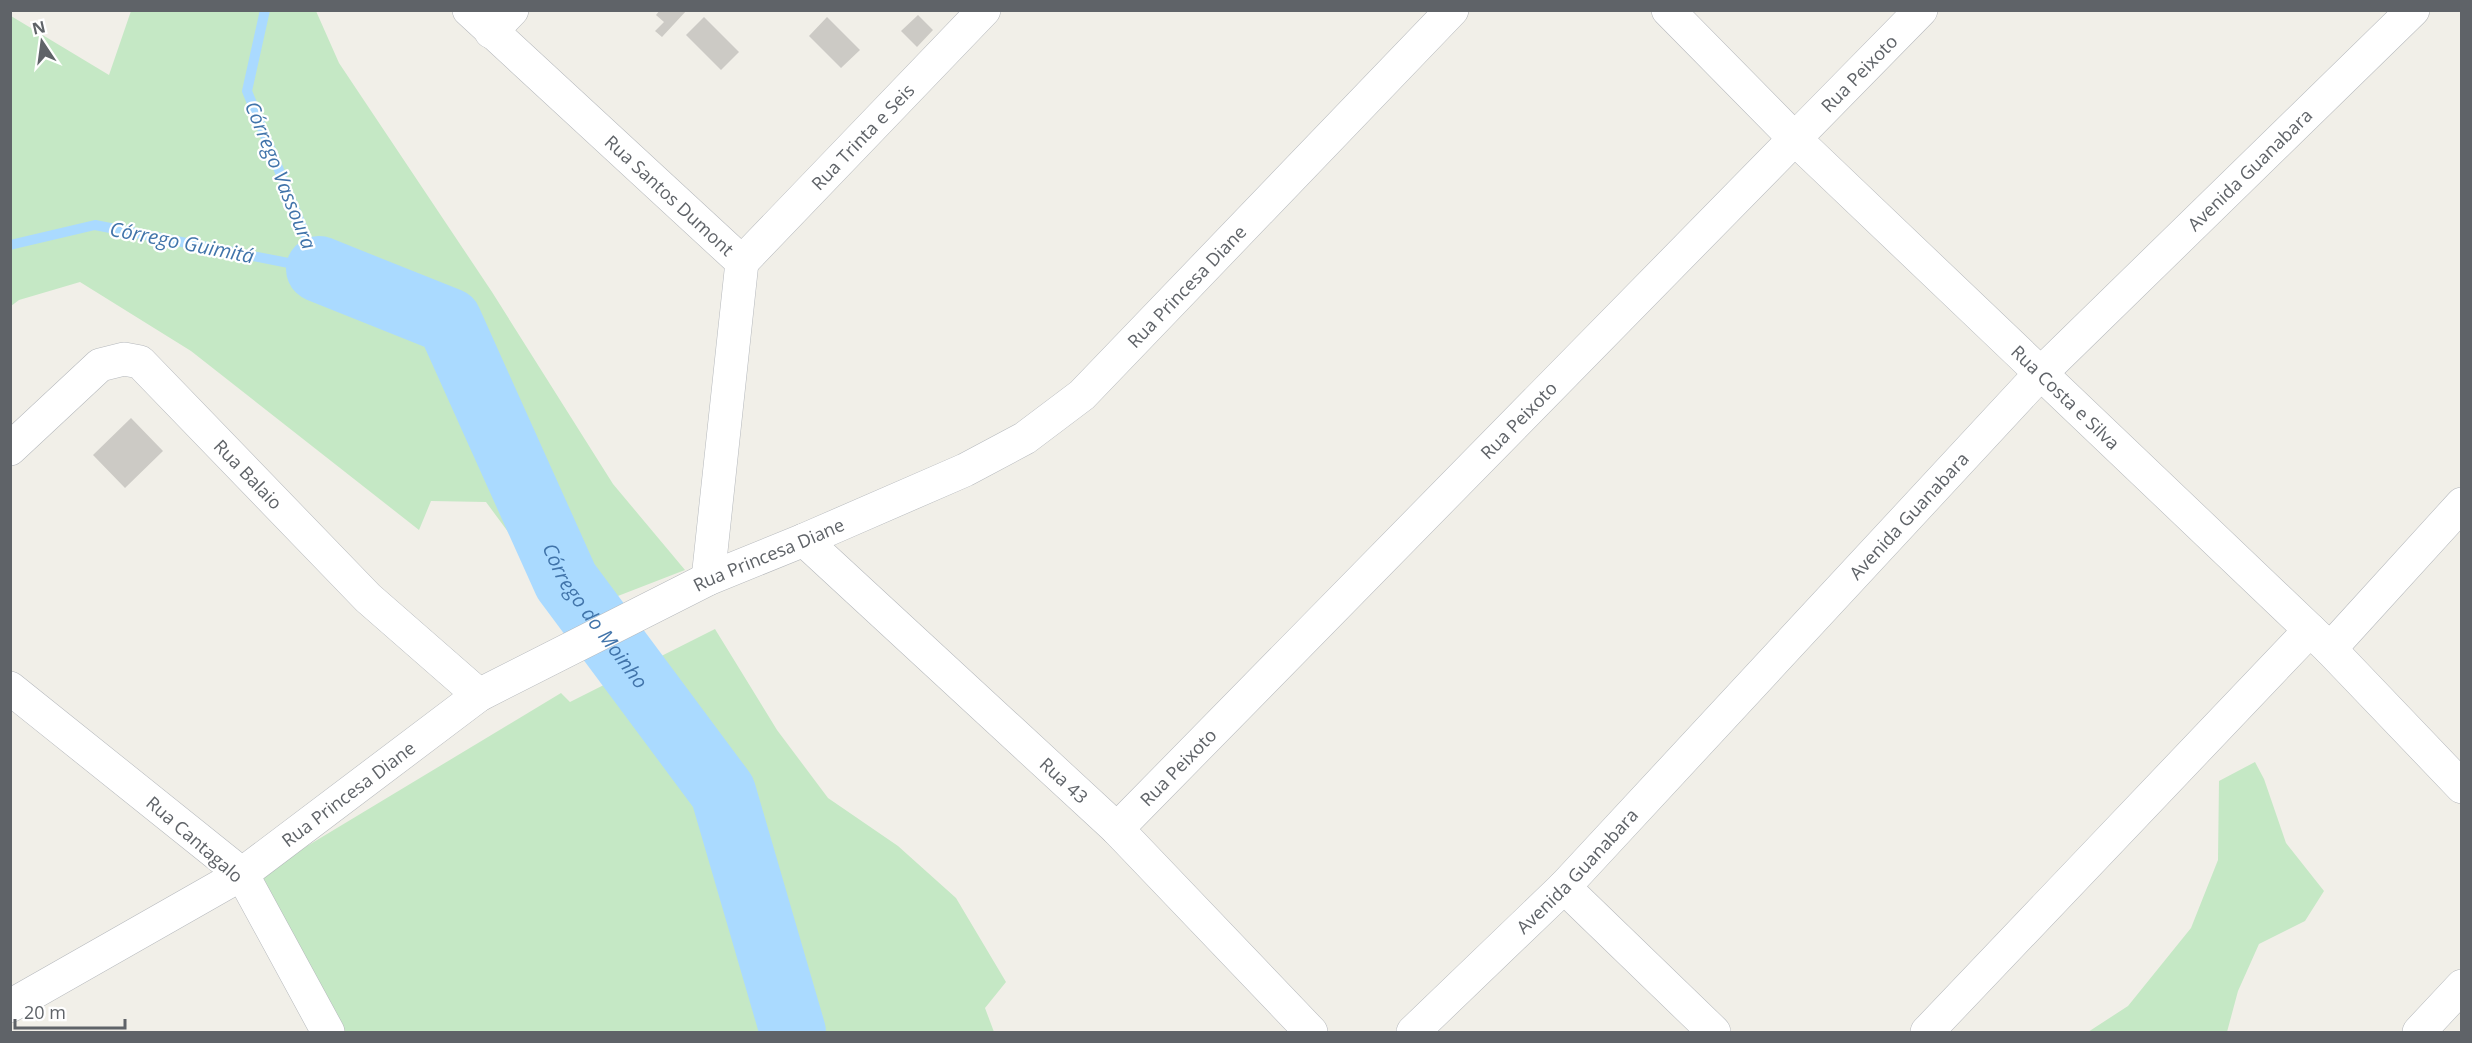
<svg xmlns="http://www.w3.org/2000/svg" width="2472" height="1043" viewBox="0 0 2472 1043" font-family="'Open Sans',sans-serif">
<style>
.green{fill:#c5e8c5}
.lines{fill:none;stroke-linecap:round;stroke-linejoin:round}
.stream{stroke:#aadaff;stroke-width:10}
.river{stroke:#aadaff;stroke-width:66}
.building{fill:#cccac5}
.minor-casing{stroke:#b5b8bc;stroke-width:34}
.minor{stroke:#fff;stroke-width:33}
.labels{text-anchor:middle;dominant-baseline:central;stroke-width:4.5;stroke-linejoin:round;paint-order:stroke}
.street-label{font-size:18px;fill:#5f6368;stroke:#fff}
.water-label{font-size:20px;font-style:italic;fill:#4174aa;stroke:#fff}
</style>
<rect width="100%" height="100%" fill="#f1efe8"/>
<path class="green" d="M131,11H316L339,63L492,292L613,484L685,570L605,601L540,575L486,502L431,501L419,530L191,351L80,282L19,300L11,306V16L109,75Z
M715,629L777,730L828,798L898,846L956,898L1006,982L985,1008L994,1032H342L259,875L561,693L570,702Z
M2255,762L2264,779L2286,843L2324,891L2305,921L2259,944L2238,991L2227,1032H2088L2128,1006L2191,928L2218,860L2219,781Z"/>
<g class="lines">
<path class="stream" d="M265,10L247,91L319,269
M10,245L95,225L319,269"/>
<path class="river" id="s1" d="M319,269L449,321L566,581L723,792L793,1032"/>
</g>
<path class="building" d="M660,10H687L662,37L655,31L664,22L656,15Z
M918,15L933,30L917,47L901,31Z
M704,17L739,52L721,70L686,35Z
M827,17L860,50L841,68L809,36Z
M131,418L163,451L125,488L93,455Z"/>
<g class="lines">
<defs>
<g id="minor">
<path id="s2" d="M469,10L742,262L708,579"/>
<path id="s3" d="M1668,10L1795,139L2330,649L2462,787"/>
<path d="M491,32L512,10"/>
<path id="s4" d="M742,262L984,10"/>
<path id="s5" d="M10,449L100,365L124,359L140,362L368,598L479,695"/>
<path id="s6" d="M804,540L1117,829L1311,1032"/>
<path d="M2330,649L2462,504"/>
<path d="M10,688L242,874L328,1032"/>
<path id="s7" d="M1117,829L1921,10"/>
<path d="M1564,887L1714,1032"/>
<path id="s8" d="M10,1006L242,874L479,695L708,579L804,540L965,470L1025,438L1082,395L1452,10"/>
<path id="s9" d="M1413,1032L1564,887L2040,374L2413,10"/>
<path d="M1927,1032L2310,630"/>
<path d="M2419,1032L2462,986"/>
</g>
</defs>
<use href="#minor" class="minor-casing"/>
<use href="#minor" class="minor"/>
</g>
<g class="labels">
<g class="street-label">
<text stroke="none"><textPath href="#s7" startOffset="1059">Rua Peixoto</textPath></text>
<text stroke="none"><textPath href="#s4" startOffset="174">Rua Trinta e Seis</textPath></text>
<text stroke="none"><textPath href="#s9" startOffset="1202">Avenida Guanabara</textPath></text>
<text stroke="none"><textPath href="#s2" startOffset="273">Rua Santos Dumont</textPath></text>
<text stroke="none"><textPath href="#s8" startOffset="1390">Rua Princesa Diane</textPath></text>
<text stroke="none"><textPath href="#s3" startOffset="555">Rua Costa e Silva</textPath></text>
<text stroke="none"><textPath href="#s7" startOffset="573">Rua Peixoto</textPath></text>
<text stroke="none"><textPath href="#s5" startOffset="320">Rua Balaio</textPath></text>
<text stroke="none"><textPath href="#s9" startOffset="716">Avenida Guanabara</textPath></text>
<text stroke="none"><textPath href="#s8" startOffset="886">Rua Princesa Diane</textPath></text>
<text stroke="none"><textPath href="#s7" startOffset="87">Rua Peixoto</textPath></text>
<text stroke="none"><textPath href="#s6" startOffset="354">Rua 43</textPath></text>
<text stroke="none"><textPath href="#s8" startOffset="400">Rua Princesa Diane</textPath></text>
<text transform="translate(195 839) rotate(41)">Rua Cantagalo</text>
<text stroke="none"><textPath href="#s9" startOffset="230">Avenida Guanabara</textPath></text>
</g>
<g class="water-label">
<text transform="translate(281 175) rotate(68)">Córrego Vassoura</text>
<text transform="translate(182 242) rotate(11)">Córrego Guimitá</text>
<text stroke="none"><textPath href="#s1" startOffset="470">Córrego do Moinho</textPath></text>
</g>
</g>
<rect width="2472" height="1043" fill="none" stroke="#5f6368" stroke-width="24"/>
<g transform="translate(42 42) rotate(347)" stroke="#ffffff" stroke-width="4.5" paint-order="stroke">
<path d="M0-4.5L10 22L0 15L-10 22Z" fill="#5f6368"/>
<text y="-9" font-size="16" font-weight="bold" text-anchor="middle" fill="#5f6368">N</text>
</g>
<path d="M15 1019v9h110v-9" fill="none" stroke="#5f6368" stroke-width="3"/>
<text x="24" y="1019" font-size="18" fill="#5f6368" stroke="#ffffff" stroke-width="4.5" paint-order="stroke">20 m</text>
</svg>
